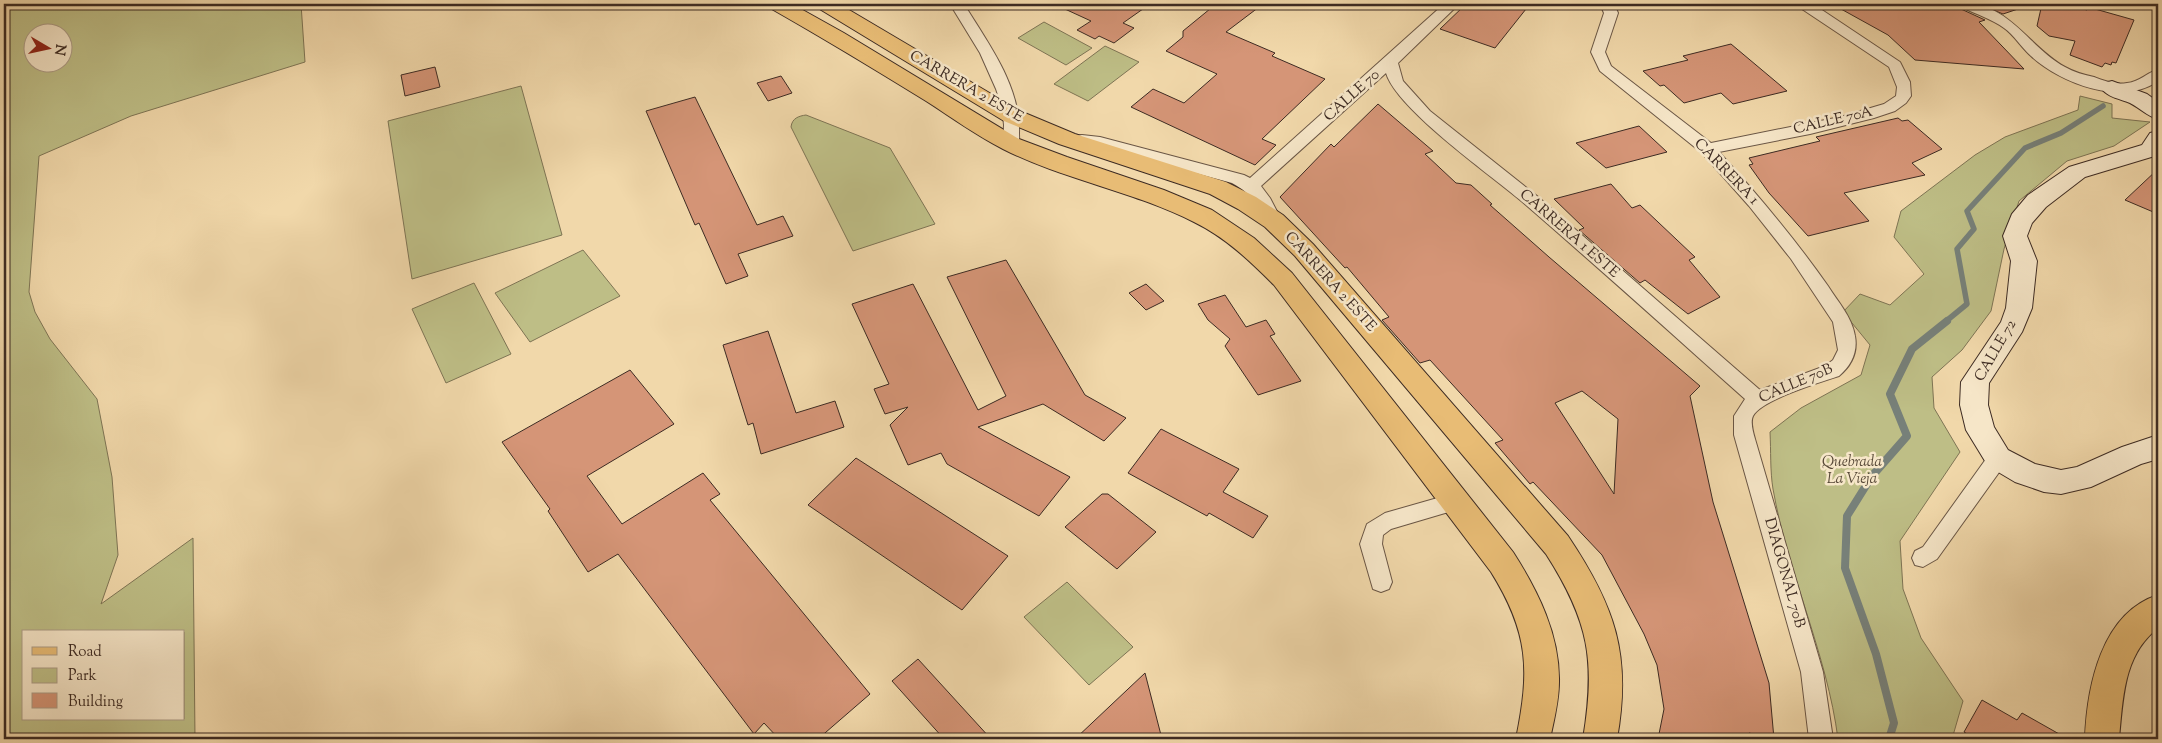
<svg xmlns="http://www.w3.org/2000/svg" width="2162" height="743" viewBox="0 0 2162 743" font-family="'Sorts Mill Goudy',serif">
<style>
.green{fill:#bebe86;stroke:#7e7454;fill-rule:evenodd}
.lines{fill:none;stroke-linecap:round;stroke-linejoin:round}
.stream-far1{stroke:#778079;stroke-width:5.5}
.stream{stroke:#778079;stroke-width:8}
.building{fill:#d59577;stroke:#3d2b23;fill-rule:evenodd}
.street-casing{stroke:#6a5645;stroke-width:2}
.secondary-casing{stroke:#3d2b23;stroke-width:2}
.primary-casing{stroke:#3d2b23;stroke-width:2}
.street{fill:#f6e6c8;fill-rule:evenodd}
.secondary{fill:#f6e6c8;fill-rule:evenodd}
.primary{fill:#e8bc75;fill-rule:evenodd}
.labels{text-anchor:middle;dominant-baseline:central;stroke-width:5;stroke-linejoin:round;paint-order:stroke}
.street-label{font-size:15px;fill:#3d2b23;stroke:#f6e6c8}
.park-label{font-size:15px;font-style:italic;fill:#574837;stroke:#f6e6c8}
</style>
<rect width="100%" height="100%" fill="#f1d8aa"/>
<filter id="stains"><feTurbulence type="fractalNoise" baseFrequency=".004" numOctaves="4"/><feColorMatrix values="0 0 0 0 .2 0 0 0 0 .09 0 0 0 0 .02 0 0 0 .5 -.17"/></filter>
<radialGradient id="worn" r=".72"><stop offset=".6" stop-color="#630" stop-opacity="0"/><stop offset="1" stop-color="#630" stop-opacity=".3"/></radialGradient>
<path class="green" d="M4,4H301L305,62L131,116L39,156L29,292L35,312L50,339L97,399L112,477L118,555L101,604L193,538L195,739H4ZM32,32H62V62H32ZM24,632H184V719H24Z
M1044,22L1092,48L1066,65L1018,38Z
M1105,46L1139,62L1088,101L1054,84Z
M521,86L562,235L412,279L388,121Z
M2080,96L2112,104V118L2150,122L2114,146L2067,161L2019,201L2004,249L1991,311L1962,350L1932,377L1934,408L1960,452L1900,541L1903,589L1921,638L1963,701L1952,739H1838C1827,654 1788,574 1773,489C1770,471 1771,451 1770,432L1801,408L1861,375L1870,345L1843,312L1860,294L1890,305L1924,274L1894,237L1901,211L1975,155L2005,137L2078,110Z
M806,115L890,148L935,224L853,251L791,127C792,118 799,116 806,115Z
M583,250L620,296L530,342L495,293Z
M474,283L511,354L446,383L412,309Z
M1067,582L1133,647L1089,685L1024,617Z"/>
<g class="lines">
<path class="stream-far1" d="M1945,322L1967,304L1957,249L1974,229L1967,211L2025,148L2061,133L2103,106"/>
<path class="stream" d="M1889,739L1894,723L1876,654L1845,568L1847,516L1872,476L1907,436L1890,394L1912,349L1947,321"/>
</g>
<path class="building" d="M1054,4H1150L1123,23L1134,28L1114,43L1099,36L1095,39L1077,30L1091,21Z
M1216,4H1263L1226,32L1275,53L1272,56L1325,79L1262,139L1276,145L1255,165L1131,107L1153,89L1184,103L1217,74L1166,51L1183,37V31Z
M1466,4H1530L1495,48L1440,29Z
M1832,4H1958L1961,9L1985,20L1979,22L2024,69L1915,60L1888,35Z
M1979,4H2023L2024,7L2003,14Z
M2042,4H2064L2087,10L2088,7L2134,20L2116,63L2112,62L2111,65L2105,63L2102,67L2070,55L2075,41L2049,36L2037,26Z
M1731,44L1787,91L1733,104L1721,93L1684,103L1664,85L1660,86L1643,71L1688,60L1683,56Z
M435,67L440,87L405,96L401,75Z
M781,76L792,93L768,101L757,83Z
M695,97L757,225L783,216L793,236L738,254L748,276L726,284L699,223L695,225L646,111Z
M1378,104L1433,151L1425,154L1456,183L1471,185L1492,204L1490,205L1549,257L1700,386L1690,396L1713,502L1769,683L1774,739L1749,733L1750,739H1658L1664,709L1657,665L1644,634L1602,555L1533,482L1530,484L1495,443L1503,440L1430,360L1420,363L1382,320L1389,317L1347,267L1345,268L1280,197L1331,144L1334,147ZM1582,391L1618,419L1614,494L1555,403Z
M1898,118L1902,121L1908,120L1942,149L1912,163L1925,175L1844,193L1869,221L1808,236L1769,193L1749,165L1753,164L1749,158L1820,141L1816,137Z
M1639,126L1667,152L1606,168L1576,143Z
M2158,169V214L2125,200Z
M1611,184L1632,208L1640,205L1695,257L1689,260L1720,297L1688,314L1645,280L1640,283L1579,230L1584,228L1554,199Z
M1006,260L1085,395L1126,418L1104,441L1043,404L978,427L1070,477L1039,516L947,464L941,453L908,465L890,425L908,407L885,414L874,389L889,384L852,304L913,284L978,410L1006,396L947,277Z
M1146,284L1164,301L1146,310L1129,293Z
M1225,295L1246,327L1266,320L1275,334L1270,336L1301,381L1258,395L1225,346L1230,339L1208,320L1198,304Z
M768,331L796,413L835,401L844,427L761,454L753,423L748,425L723,345Z
M630,370L674,424L587,476L622,524L703,473L720,494L710,500L870,694L818,739H779L764,723L754,734L618,554L588,572L548,511L550,509L502,442Z
M1161,429L1239,469L1223,492L1268,516L1253,538L1209,513L1207,516L1128,473Z
M856,458L1008,556L962,610L808,505Z
M1102,494H1108L1156,532L1117,569L1065,527Z
M918,659L991,739H944L892,681Z
M1145,673L1162,739H1075Z
M1982,700L2017,720L2022,713L2068,739H1976L1964,732Z"/>
<g class="lines">
<defs>
<path id="street" d="M950,4H964C987,42 1021,86 1019,133C1019,138 1020,143 1017,148H1005L1003,144L1004,125L1002,107L996,89L980,53Z
M1444,4H1459L1398,63L1403,81L1430,111L1537,196L1760,390L1825,366L1833,360L1838,350L1833,322L1791,259L1749,206L1702,153L1600,71L1591,52L1604,13L1600,4H1614L1618,13L1605,52L1611,66L1711,143L1840,117L1884,104L1896,96L1897,87L1889,67L1799,7L1797,4H1813L1900,62L1910,82L1911,96L1906,103L1895,111L1874,118L1810,134L1719,152C1758,195 1795,239 1828,286C1838,302 1852,317 1855,336C1858,352 1851,366 1839,376C1821,382 1761,400 1753,416C1750,422 1753,432 1755,439L1823,672L1833,739H1809L1801,672L1734,435V416L1745,399C1672,334 1600,269 1526,205C1494,177 1397,110 1386,73L1261,186L1270,198L1282,221L1280,225L1274,227L1268,225C1256,205 1254,195 1232,183L1100,147L1076,144L1074,140L1076,136L1082,135L1100,137L1244,175L1250,178Z
M1960,4C2009,1 2028,47 2065,67C2074,72 2084,75 2094,77C2105,81 2115,85 2127,83C2140,82 2147,72 2158,70V81C2122,107 2060,83 2031,56C2021,47 2014,35 2004,28C1992,19 1975,14 1962,7Z
M1998,450L2005,452L2008,458L2005,464L1937,559L1923,567L1915,565L1912,558L1915,551L1923,547L1991,452Z
M1455,493L1462,496L1465,502L1462,508L1391,529L1383,535L1382,544L1392,582L1389,589L1381,592L1373,589L1360,544L1367,524L1385,513Z"/>
<path id="secondary" d="M2112,81L2147,94L2158,102V119C2147,116 2140,108 2130,103C2120,99 2107,97 2101,88L2104,83Z
M2158,131V155L2085,177L2046,207L2032,223L2027,236L2037,261L2032,308L2022,332L1989,383L1988,405L1994,427L2008,450L2035,464L2061,470L2077,467L2122,447L2158,435V459L2141,464L2091,487L2061,494L2044,492L2015,482L1988,466L1966,430L1960,405L1961,382L2001,322L2006,308L2011,261L2003,236L2012,214L2028,195L2069,167L2142,145L2150,133Z"/>
<path id="primary" d="M767,4H792L844,33L1019,139L1067,157L1164,190L1212,210L1254,238L1292,273L1513,552C1538,591 1560,635 1559,682C1559,701 1554,720 1550,739H1516C1530,670 1529,633 1491,572L1274,285C1250,261 1225,237 1194,222C1133,191 1064,180 1003,149C977,136 951,117 926,101C874,69 823,38 770,8Z
M815,4H839L1020,111L1075,134L1226,182L1256,197L1283,215L1313,244L1568,536C1615,606 1632,655 1617,739H1583C1596,661 1589,621 1546,554L1295,256L1265,227L1238,209L1210,194L1059,144L1004,121L818,8Z
M2158,595V628C2123,655 2123,699 2119,739H2085C2087,687 2101,613 2158,595Z"/>
</defs>
<use href="#street" class="street-casing"/>
<use href="#secondary" class="secondary-casing"/>
<use href="#primary" class="primary-casing"/>
<use href="#street" class="street"/>
<use href="#secondary" class="secondary"/>
<use href="#primary" class="primary"/>
</g>
<g class="labels">
<g class="street-label">
<text transform="translate(966 87) rotate(30)">CARRERA 2 ESTE</text>
<text transform="translate(1352 96) rotate(-42)">CALLE 70</text>
<text transform="translate(1833 121) rotate(-13)">CALLE 70A</text>
<text transform="translate(1726 172) rotate(46)">CARRERA 1</text>
<text transform="translate(1569 234) rotate(41)">CARRERA 1 ESTE</text>
<text transform="translate(1330 282) rotate(48)">CARRERA 2 ESTE</text>
<text transform="translate(1996 351) rotate(-60)">CALLE 72</text>
<text transform="translate(1796 384) rotate(-23)">CALLE 70B</text>
<text transform="translate(1784 573) rotate(74)">DIAGONAL 70B</text>
</g>
<g class="park-label">
<text x="1852" y="462">Quebrada<tspan x="1852" dy="17">La Vieja</tspan></text>
</g>
</g>
<rect width="2162" height="743" fill="none" stroke="#f1d8aa" stroke-width="20"/>
<rect x="5" y="5" width="2152" height="733" fill="none" stroke="#3d2b23" stroke-width="2.5"/>
<rect x="10" y="10" width="2142" height="723" fill="none" stroke="#3d2b23"/>
<rect x="22" y="630" width="162" height="90" fill="#f6e6c8" stroke="#ac9b86"/>
<rect x="32" y="647" width="25" height="8" fill="#e8bc75" stroke="#ac9b86"/>
<text x="68" y="656" font-size="15" fill="#3d2b23">Road</text>
<rect x="32" y="668" width="25" height="15" fill="#bebe86" stroke="#ac9b86"/>
<text x="68" y="680" font-size="15" fill="#3d2b23">Park</text>
<rect x="32" y="693" width="25" height="15" fill="#d59577" stroke="#ac9b86"/>
<text x="68" y="706" font-size="15" fill="#3d2b23">Building</text>
<g transform="translate(48 48) rotate(99)"><circle r="24" fill="#f6e6c8" stroke="#ac9b86"/>
<path d="M0-4L9 19L0 12L-9 19Z" fill="#8f2418"/>
<text y="-8" font-size="14" font-weight="bold" text-anchor="middle" fill="#3d2b23">N</text>
</g>
<rect width="100%" height="100%" filter="url(#stains)"/>
<rect width="100%" height="100%" fill="url(#worn)"/>
</svg>
